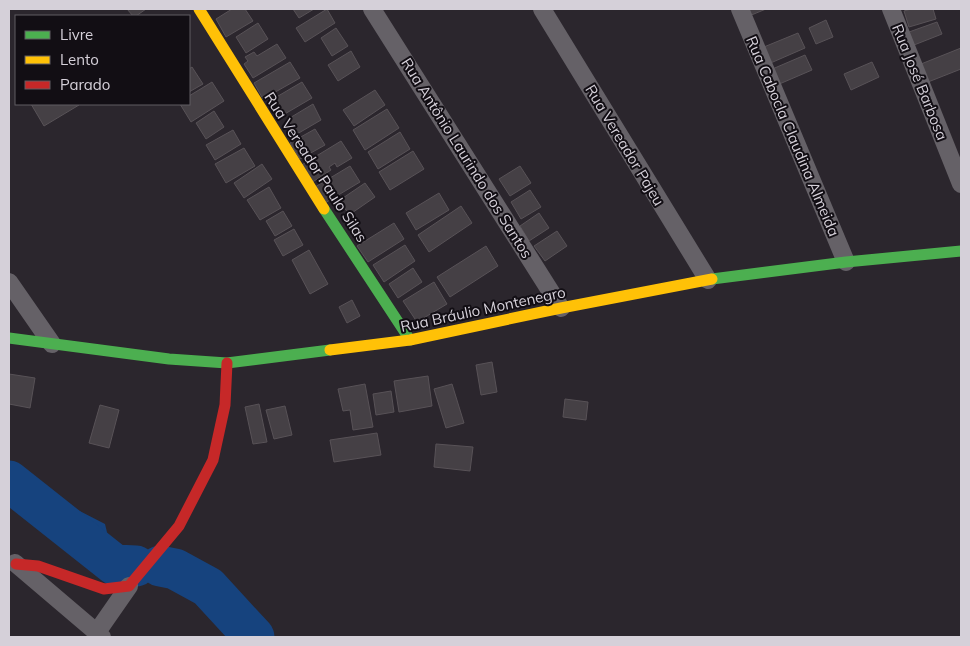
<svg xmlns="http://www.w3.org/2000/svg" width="970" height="646" viewBox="0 0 970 646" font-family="Mulish,sans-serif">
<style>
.water{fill:#16437e}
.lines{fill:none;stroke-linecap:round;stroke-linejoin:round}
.river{stroke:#16437e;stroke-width:41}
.building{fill:#454045;stroke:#585257}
.street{stroke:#656167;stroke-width:18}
.fast{stroke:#4caf50;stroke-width:11}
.slow{stroke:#ffc107;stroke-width:11}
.jam{stroke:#c62828;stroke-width:11}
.labels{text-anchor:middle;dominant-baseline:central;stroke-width:4;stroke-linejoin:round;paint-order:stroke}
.street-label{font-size:15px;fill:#d5d0d9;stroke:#120e14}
</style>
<rect width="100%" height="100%" fill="#2b262d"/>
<path class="water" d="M9,466L68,505L105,524L115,565L86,563L65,541L62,528L35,513L27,500L9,496Z"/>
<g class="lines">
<path class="river" d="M9,481L115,565L136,566
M160,566L175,569L208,587L254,637"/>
</g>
<path class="building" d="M127,9H146L136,16H133Z
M232,9H245L253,21L226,37L216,19Z
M293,9H314L299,18Z
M327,9L335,23L305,42L296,28Z
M746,9H766L749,16Z
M911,9H933L936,19L909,27L904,11Z
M826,20L833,37L816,44L809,28Z
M937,22L942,34L914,45L909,32Z
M258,23L268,39L246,53L236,37Z
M336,28L348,46L332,56L321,38Z
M798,33L805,48L766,65L759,49Z
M277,44L286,58L253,78L244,64L248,61L245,57L254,52L257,56Z
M961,48V69L928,82L921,64Z
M351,51L360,67L338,81L328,65Z
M805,55L812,70L777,85L770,70Z
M290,62L300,78L263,99L254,83Z
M872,62L879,77L851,90L844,74Z
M192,67L203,84L189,92V69Z
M212,82L224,101L191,122L180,104H189V96Z
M302,82L312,98L283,115L273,99Z
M375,90L385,105L354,126L343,110Z
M31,104H78L79,105L44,126Z
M313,104L321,120L297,134L288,119Z
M387,109L399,128L365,150L353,130Z
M214,111L224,127L206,139L196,123Z
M315,129L325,145L300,159L290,143Z
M233,130L241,144L215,160L206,145Z
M400,132L410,149L378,169L368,152Z
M341,141L352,158L337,167L335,163L329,167L331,170L311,183L300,166Z
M244,148L255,166L226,183L215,164Z
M413,151L424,169L390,190L379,172Z
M262,164L272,179L244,198L234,183Z
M350,166L360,182L325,203L315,187Z
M520,166L531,183L510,196L499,179Z
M365,183L375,197L349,215L340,200Z
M269,187L281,208L260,220L247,200Z
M530,190L541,207L521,219L511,202Z
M439,193L449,210L416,230L406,213Z
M461,206L472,223L429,252L418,235Z
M283,211L292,226L275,236L266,221Z
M539,213L549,228L529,241L520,226Z
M394,223L404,239L368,262L357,246Z
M294,229L303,245L283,256L274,240Z
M557,231L567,246L545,261L534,246Z
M405,245L415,261L384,282L373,265Z
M486,246L498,266L450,297L437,277Z
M309,250L328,284L310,294L292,260Z
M413,268L422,282L398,298L389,284Z
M434,282L447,304L417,322L403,301Z
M352,300L360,316L347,323L339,307Z
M492,362L497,392L481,395L476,365Z
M9,374L35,378L30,408L9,404Z
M428,376L432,406L399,412L394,381Z
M365,384L373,427L353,430L350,410L343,411L338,389Z
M452,384L464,423L446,428L434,389Z
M391,391L394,412L376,415L373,394Z
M565,399L588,402L586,420L563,417Z
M259,404L267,442L253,444L245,407Z
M100,405L119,410L109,448L89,443Z
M285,406L292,435L274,439L266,410Z
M377,433L381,455L334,462L330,440Z
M436,444L473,447L470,471L434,467Z"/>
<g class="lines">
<path class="street" d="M372,9L561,308
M542,9L708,280
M740,9L846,262
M891,9L961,184
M9,282L52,344
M15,563L102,637
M97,632L129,586"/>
<path class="fast" d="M324,209L410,340
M712,279L846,262L961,251
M9,338L169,359L227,363L330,350"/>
<path class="slow" d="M199,9L324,209
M330,350L410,340L561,308L712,279"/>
<path class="jam" d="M16,564L38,566L104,589L129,586L179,526L213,460L225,405L227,363"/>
</g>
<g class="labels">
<g class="street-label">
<text transform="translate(920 82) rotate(68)">Rua José Barbosa</text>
<text transform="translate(793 136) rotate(67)">Rua Cabocla Claudina Almeida</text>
<text transform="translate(625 145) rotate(59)">Rua Vereador Pajeu</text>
<text transform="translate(467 158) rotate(58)">Rua Antônio Laurindo dos Santos</text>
<text transform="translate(316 167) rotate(57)">Rua Vereador Paulo Silas</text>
<text transform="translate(483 309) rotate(-12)">Rua Bráulio Montenegro</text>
</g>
</g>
<rect width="970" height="646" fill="none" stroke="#d5d0d9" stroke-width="20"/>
<rect x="15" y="15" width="175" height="90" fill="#120e14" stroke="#605c63"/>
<rect x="25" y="31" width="25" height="8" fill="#4caf50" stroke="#605c63"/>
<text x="60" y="40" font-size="15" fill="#d5d0d9">Livre</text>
<rect x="25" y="56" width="25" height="8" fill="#ffc107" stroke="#605c63"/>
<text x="60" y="65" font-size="15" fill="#d5d0d9">Lento</text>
<rect x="25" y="81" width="25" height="8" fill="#c62828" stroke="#605c63"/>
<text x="60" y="90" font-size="15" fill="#d5d0d9">Parado</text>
</svg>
